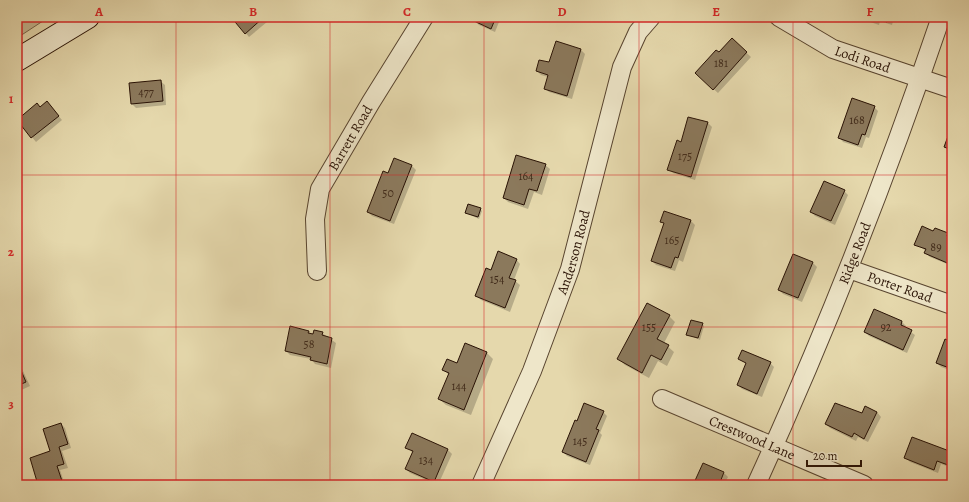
<svg xmlns="http://www.w3.org/2000/svg" width="969" height="502" viewBox="0 0 969 502" font-family="Alegreya,serif">
<style>
.green{fill:#c5b690;stroke:#77644a}
.shadow{fill:#0003}
.building{fill:#8b795c;stroke:#291205}
.lines{fill:none;stroke-linecap:round;stroke-linejoin:round}
.street-casing{stroke:#58442f;stroke-width:20}
.secondary-casing{stroke:#291205;stroke-width:24}
.street{stroke:#eee6c9;stroke-width:18}
.secondary{stroke:#eee6c9;stroke-width:22}
.grid{fill:none;stroke:#d62828;stroke-width:1;stroke-opacity:0.55}
.labels{text-anchor:middle;dominant-baseline:central;stroke-width:3;stroke-linejoin:round;paint-order:stroke}
.number-label{font-size:12px;fill:#422c1b}
.street-label{font-size:14px;fill:#291205;stroke:#eee6c9}
.neatline{fill:none;stroke:#d62828;stroke-width:1.5}
.grid-label{font-size:13px;text-anchor:middle;font-weight:bold;fill:#d62828}
</style>
<rect width="100%" height="100%" fill="#e5d8ac"/>
<filter id="stains"><feTurbulence type="fractalNoise" baseFrequency=".005" numOctaves="4"/><feColorMatrix values="0 0 0 0 .2 0 0 0 0 .09 0 0 0 0 .02 0 0 0 .5 -.17"/></filter>
<radialGradient id="worn" r=".72"><stop offset=".6" stop-color="#630" stop-opacity="0"/><stop offset="1" stop-color="#630" stop-opacity=".3"/></radialGradient>
<path class="green" d="M17,17H49L17,38Z"/>
<path class="shadow" d="M232,17H273L249,37Z
M476,17H501L495,32L479,25L475,21Z
M856,17H894L892,25L880,21L879,25Z
M732,39L751,57L718,93L701,78Z
M556,42L581,50L585,54L572,99L549,92L545,88L548,77L541,75L537,71L550,64Z
M160,81L165,85L166,105L136,108L132,104Z
M51,107L62,120L36,142L18,120L40,108Z
M874,107L878,111L869,138L866,137L862,148L843,142L839,137Z
M689,118L708,123L712,127L695,180L673,173L669,169L682,143Z
M545,165L550,169L542,195L534,192L528,209L508,202L504,198Z
M412,166L416,170L394,224L372,216L368,212L389,175Z
M844,191L848,195L835,225L815,216L811,212Z
M480,209L482,211L479,219L466,213Z
M665,212L691,221L695,225L683,262L679,260L675,271L656,265L652,261L665,224L662,221Z
M934,232L947,234L951,238L952,266L930,257L925,253L926,251L916,244Z
M794,255L813,263L817,267L802,302L783,294L779,290Z
M516,259L520,264L514,280L520,285L510,312L481,300L477,296L491,271Z
M669,316L675,322L664,343L674,352L667,366L658,361L649,378L625,365L619,359Z
M902,322L906,326L905,328L915,335L907,353L869,336L865,332Z
M702,324L704,326L700,340L687,334Z
M309,331L312,335L322,333L336,343L331,368L315,364L311,359L290,355L286,351Z
M952,343V371L941,367L937,363Z
M466,345L487,353L493,359L471,415L446,405L439,399L449,375L444,370L458,364Z
M17,358L30,386L17,392Z
M739,359L770,363L774,367L762,397L742,389L738,385L747,364Z
M603,412L607,416L600,433L602,435L590,465L567,456L563,452L577,422Z
M877,412L881,417L868,442L858,437L856,441L830,428L826,424L863,414Z
M61,424L65,428L71,448L62,451L68,468L60,470L65,485H39Z
M913,439L952,453V468L941,464L938,473L910,462L906,458Z
M406,447L448,450L452,454L438,485L410,473L406,469L413,453Z
M704,464L724,473L728,477L724,485H694Z"/>
<path class="building" d="M231,17H264L245,34Z
M475,17H496L491,29L474,21Z
M862,17H889L887,22L876,18L875,21Z
M732,38L747,52L713,90L695,73L716,50L719,52Z
M556,41L581,49L567,96L544,89L548,75L536,71L539,60L549,62Z
M161,80L163,101L131,104L129,83Z
M852,98L875,106L865,135L862,134L858,145L838,138Z
M47,101L59,116L31,138L17,120L37,103L40,107Z
M688,117L708,122L691,177L667,170L677,140L681,142Z
M951,128H952V150L944,147Z
M516,155L546,164L537,191L529,189L524,205L503,198Z
M394,158L412,165L390,221L367,212L383,171L388,173Z
M824,181L845,190L831,221L810,212Z
M468,204L481,208L478,217L465,213Z
M664,211L691,220L678,258L675,257L671,268L651,261L664,223L660,222Z
M922,226L933,231L935,228L948,233L947,236L952,238V265L924,253L926,249L914,245Z
M498,251L517,259L509,278L516,280L505,308L475,296L486,268L491,270Z
M793,254L813,262L798,298L778,290Z
M647,303L670,315L657,339L669,345L661,360L651,355L642,373L617,359Z
M874,309L902,321L901,325L912,330L903,350L864,332Z
M691,320L703,323L698,338L686,335Z
M290,326L309,331L308,333L313,334L314,330L323,332L322,335L332,338L327,364L310,360L311,357L285,351Z
M945,339L952,342V369L936,363Z
M465,343L487,352L464,410L438,399L449,373L442,370L447,359L457,363Z
M742,350L771,362L757,394L737,385L746,363L738,359Z
M17,361L26,382L17,386Z
M584,403L604,411L596,429L599,430L586,462L562,452L575,420L577,421Z
M835,403L862,413L865,406L877,412L864,439L854,433L852,437L825,424Z
M61,423L68,444L59,447L64,464L57,466L62,481L50,485H38L30,458L50,451L43,429Z
M412,433L448,449L434,482L405,469L413,451L405,448Z
M912,437L952,452L948,465L937,461L934,470L904,458Z
M703,463L724,472L719,485H693Z"/>
<g class="lines">
<defs>
<g id="street">
<path id="s1" d="M779,17L833,49L952,89"/>
<path id="s2" d="M849,269L952,305"/>
<path id="s3" d="M317,271L315,219L320,189L371,102L424,17"/>
<path id="s4" d="M662,399L864,485"/>
<path id="s5" d="M481,485L532,371L570,269L622,67L638,32L651,17"/>
<path id="s6" d="M756,485C826,332 887,176 941,17"/>
</g>
<path id="secondary" d="M17,60L88,17"/>
</defs>
<use href="#street" class="street-casing"/>
<use href="#secondary" class="secondary-casing"/>
<use href="#street" class="street"/>
<use href="#secondary" class="secondary"/>
</g>
<path class="grid" d="M176,17V485M330,17V485M484,17V485M639,17V485M793,17V485M17,175H952M17,327H952"/>
<g class="labels">
<g class="number-label">
<text x="721" y="63">181</text>
<text x="146" y="92">477</text>
<text x="857" y="120">168</text>
<text x="685" y="156">175</text>
<text x="526" y="176">164</text>
<text x="388" y="193">50</text>
<text x="672" y="240">165</text>
<text x="936" y="247">89</text>
<text x="497" y="279">154</text>
<text x="649" y="327">155</text>
<text x="886" y="327">92</text>
<text x="309" y="344">58</text>
<text x="459" y="386">144</text>
<text x="580" y="441">145</text>
<text x="426" y="460">134</text>
</g>
<g class="street-label">
<text stroke="none"><textPath href="#s1" startOffset="94">Lodi Road</textPath></text>
<text stroke="none"><textPath href="#s3" startOffset="142">Barrett Road</textPath></text>
<text stroke="none"><textPath href="#s5" startOffset="251">Anderson Road</textPath></text>
<text stroke="none"><textPath href="#s6" startOffset="252">Ridge Road</textPath></text>
<text stroke="none"><textPath href="#s2" startOffset="54">Porter Road</textPath></text>
<text stroke="none"><textPath href="#s4" startOffset="98">Crestwood Lane</textPath></text>
</g>
</g>
<rect width="969" height="502" fill="none" stroke="#e5d8ac" stroke-width="44"/>
<path d="M807 460v6h54v-6" fill="none" stroke="#291205" stroke-width="2"/>
<text x="813" y="460" font-size="12" fill="#291205" stroke="#eee6c9" stroke-width="3" paint-order="stroke">20 m</text>
<rect x="22" y="22" width="925" height="458" class="neatline"/>
<g class="grid-label">
<text x="99" y="16">A</text>
<text x="253" y="16">B</text>
<text x="407" y="16">C</text>
<text x="562" y="16">D</text>
<text x="716" y="16">E</text>
<text x="870" y="16">F</text>
<text x="11" y="103">1</text>
<text x="11" y="256">2</text>
<text x="11" y="408">3</text>
</g>
<rect width="100%" height="100%" filter="url(#stains)"/>
<rect width="100%" height="100%" fill="url(#worn)"/>
</svg>
